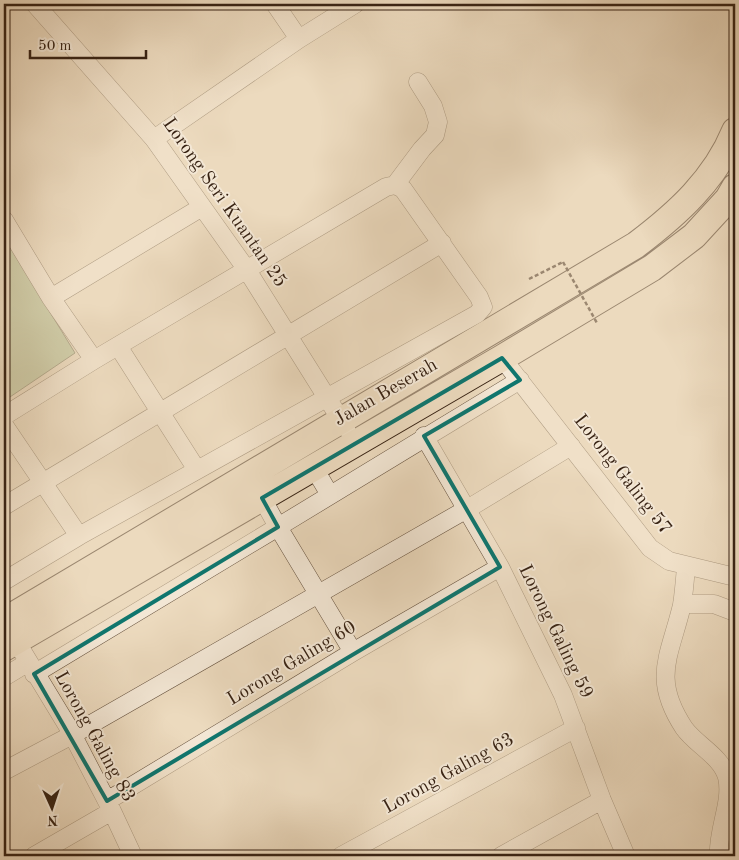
<svg xmlns="http://www.w3.org/2000/svg" width="739" height="860" viewBox="0 0 739 860" font-family="'Old Standard TT',serif">
<style>
.green{fill:#b1c196;stroke:#747255}
.lines{fill:none;stroke-linecap:round;stroke-linejoin:round}
.minor-casing{stroke:#65513e;stroke-width:19}
.highway-casing{stroke:#382314;stroke-width:28}
.path{stroke:#382314;stroke-width:2.5;stroke-dasharray:4 2.5;stroke-linecap:butt}
.minor{stroke:#f3e7d5;stroke-width:18}
.highway{stroke:#ecdabe;stroke-width:26}
.path-bridge{stroke:#382314;stroke-width:2.5;stroke-dasharray:4 2.5;stroke-linecap:butt}
.marked{fill:none;stroke:#0f766e;stroke-width:4;stroke-linejoin:round}
.labels{text-anchor:middle;dominant-baseline:central;stroke-width:4;stroke-linejoin:round;paint-order:stroke}
.street-label{font-size:19px;fill:#382314;stroke:#f3e7d5}
</style>
<rect width="100%" height="100%" fill="#ecdabe"/>
<filter id="stains"><feTurbulence type="fractalNoise" baseFrequency=".004" numOctaves="4"/><feColorMatrix values="0 0 0 0 .2 0 0 0 0 .09 0 0 0 0 .02 0 0 0 .5 -.17"/></filter>
<radialGradient id="worn" r=".72"><stop offset=".6" stop-color="#630" stop-opacity="0"/><stop offset="1" stop-color="#630" stop-opacity=".3"/></radialGradient>
<path class="green" d="M4,237L75,353L4,401Z"/>
<g class="lines">
<defs>
<path id="minor" d="M35,4L154,139L247,270L346,428
M275,4L299,39
M154,139L299,39L355,4
M395,185L422,149L435,135L438,122L433,106L418,82
M4,220L51,298L94,360
M51,298L202,207
M118,346L197,470
M502,358L650,548L669,561L735,577
M4,416L94,360L386,187L395,185L403,189L479,297L483,307L477,314L79,536L4,581
M4,425L79,536
M424,436L500,567L563,695L602,800L626,856
M314,468L330,495
M4,506L442,243
M686,567C685,579 684,592 682,605C670,656 651,678 684,728C696,745 721,756 727,777C733,802 717,830 719,856
M682,604H714L735,612
M16,641L70,730L112,811L133,856
M353,652L278,527L520,380
M34,674L278,527L262,498
M4,677L27,663
M4,771L72,735L474,505L571,446
M107,801L353,652L500,567
M34,856L112,811
M341,856L576,728
M501,856L602,800"/>
<path id="highway" d="M4,621L636,245C677,214 715,180 735,131
M4,648L502,358L652,268L694,236L728,199L735,187"/>
</defs>
<use href="#minor" class="minor-casing"/>
<use href="#highway" class="highway-casing"/>
<path class="path" d="M529,279L563,262"/>
<use href="#minor" class="minor"/>
<use href="#highway" class="highway"/>
<path class="path-bridge" d="M563,262L597,323"/>
</g>
<path d="M0 0H739V860H0ZM502,358L520,380L424,436L500,567L107,801L34,674L278,527L262,498Z" fill="#ecdabe" fill-opacity=".55" fill-rule="evenodd"/>
<path class="marked" d="M502,358L520,380L424,436L500,567L107,801L34,674L278,527L262,498Z"/>
<g class="labels">
<g class="street-label">
<text transform="translate(224 203) rotate(55)">Lorong Seri Kuantan 25</text>
<text transform="translate(386 393) rotate(-30)">Jalan Beserah</text>
<text transform="translate(622 475) rotate(52)">Lorong Galing 57</text>
<text transform="translate(555 632) rotate(64)">Lorong Galing 59</text>
<text transform="translate(292 664) rotate(-31)">Lorong Galing 60</text>
<text transform="translate(94 737) rotate(61)">Lorong Galing 83</text>
<text transform="translate(449 774) rotate(-29)">Lorong Galing 63</text>
</g>
</g>
<rect width="739" height="860" fill="none" stroke="#ecdabe" stroke-width="20"/>
<rect x="5" y="5" width="729" height="850" fill="none" stroke="#382314" stroke-width="2.5"/>
<rect x="10" y="10" width="719" height="840" fill="none" stroke="#382314"/>
<g transform="translate(52 808) rotate(177)" stroke="#f3e7d5" stroke-width="4" paint-order="stroke">
<path d="M0-4L9 19L0 12L-9 19Z" fill="#382314"/>
<text y="-8" font-size="14" font-weight="bold" text-anchor="middle" fill="#382314">N</text>
</g>
<path d="M30 50v8h116v-8" fill="none" stroke="#382314" stroke-width="2.5"/>
<text x="38" y="50" font-size="15" fill="#382314" stroke="#f3e7d5" stroke-width="4" paint-order="stroke">50 m</text>
<rect width="100%" height="100%" filter="url(#stains)"/>
<rect width="100%" height="100%" fill="url(#worn)"/>
</svg>
